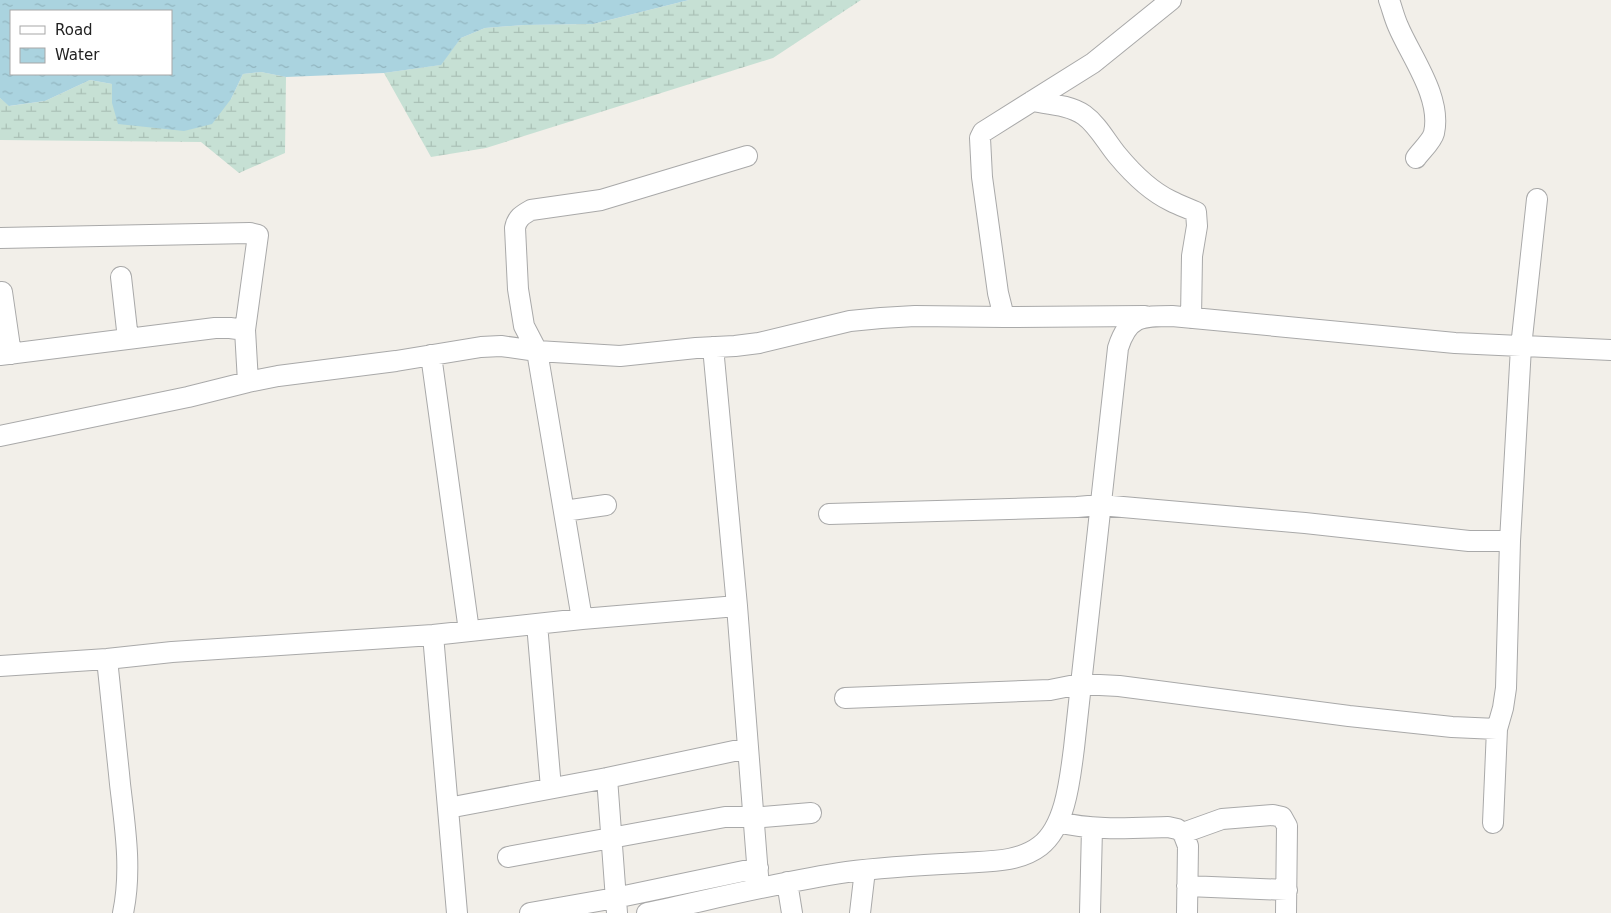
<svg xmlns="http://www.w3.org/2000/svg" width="1611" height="913" viewBox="0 0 1611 913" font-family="'DejaVu Sans',sans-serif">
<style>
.wetland{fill:url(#wetland-marsh)}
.water{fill:url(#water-ripples);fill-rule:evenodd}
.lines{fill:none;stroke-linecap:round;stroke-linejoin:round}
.minor-casing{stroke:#a9a9a9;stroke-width:22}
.minor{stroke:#fff;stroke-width:20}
</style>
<defs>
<pattern id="wetland-marsh" width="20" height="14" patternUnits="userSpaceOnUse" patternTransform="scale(1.25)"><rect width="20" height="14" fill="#c6e0d4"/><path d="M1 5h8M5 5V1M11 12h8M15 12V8" fill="none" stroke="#aac0b6"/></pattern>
<pattern id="water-ripples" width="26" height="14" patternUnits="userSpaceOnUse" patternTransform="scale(1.25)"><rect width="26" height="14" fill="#aad3df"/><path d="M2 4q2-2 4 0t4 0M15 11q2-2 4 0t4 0" fill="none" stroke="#92b5bf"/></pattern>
</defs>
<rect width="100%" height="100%" fill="#f2efe9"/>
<path class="wetland" d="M689,0H861L773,58L486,148L431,157L384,73L440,65L461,38L485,28L524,25L593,24Z
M261,72L286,77L285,153L239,173L201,142L0,140V98L10,106L45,101L90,80L112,84V103L231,99L243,74Z"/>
<path class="water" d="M0,0H689L593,24L524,25L485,28L461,38L441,65L384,73L286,77L261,72L243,74L231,99L212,124L184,131L118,124L112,103V84L90,80L45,101L9,106L0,98ZM11,11H171V74H11Z"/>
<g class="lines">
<defs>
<path id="minor" d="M1389,0C1392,8 1394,17 1398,26C1411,57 1442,97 1434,133C1432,141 1421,151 1416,158
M1032,101C1048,104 1070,105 1084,115C1098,125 1107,143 1118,156C1133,174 1150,191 1171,201C1179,205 1187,208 1196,212L1197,226L1192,256L1191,318
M0,238L250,233L258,235L245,330L248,382
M121,277L128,339
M2,292L11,354
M1004,317L998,293L982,177L980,138L983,132L991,127L1093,63L1171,0
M713,347L737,606L759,888
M0,355L215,328H230L245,330
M431,355L469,631
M0,436L188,397L248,382L278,376L396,361L481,347L501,346L537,351L620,356L696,348L735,346L759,343L850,321L881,318L915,316L1004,317L1145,316
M564,511L606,505
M829,514L1077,507L1100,505L1305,523L1469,541H1510
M582,619L537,351L524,326L518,289L515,228C517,218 522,215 531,210L601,200L747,156
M537,624L551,788
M433,635L457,913
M107,659C111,700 116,742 120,784C125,827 132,870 123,913
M0,666L107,659L172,652L433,635L582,619L737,606
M845,698L1050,690L1080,684L1119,686L1349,716L1452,727L1497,729L1503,708L1506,688L1510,541L1521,347L1537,199
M607,778L617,913
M448,808L607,778L748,748
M1058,822C1094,831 1131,828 1168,827L1177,829L1183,833L1188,846L1187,913
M1493,823L1497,729
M1183,833L1222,819L1273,815L1282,817L1287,826L1286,913
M508,857L725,817H763L811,813
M787,882L792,913
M1187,886L1287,890
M530,913L615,898L758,868
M647,913C713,899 779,882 847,872C884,867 922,865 960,863C987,861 1018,863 1040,846C1066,826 1070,778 1074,748L1118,348C1128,316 1141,316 1172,316L1455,343L1611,350
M860,913L865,870
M1090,913L1092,828"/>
</defs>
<use href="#minor" class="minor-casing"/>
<use href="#minor" class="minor"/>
</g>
<rect x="10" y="10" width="162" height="65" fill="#ffffff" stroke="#a7a7a7"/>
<rect x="20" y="26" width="25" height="8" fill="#ffffff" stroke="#a7a7a7"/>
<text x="55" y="35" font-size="15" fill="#222222">Road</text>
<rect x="20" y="48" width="25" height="15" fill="url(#water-ripples)" stroke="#a7a7a7"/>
<text x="55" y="60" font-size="15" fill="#222222">Water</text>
</svg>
